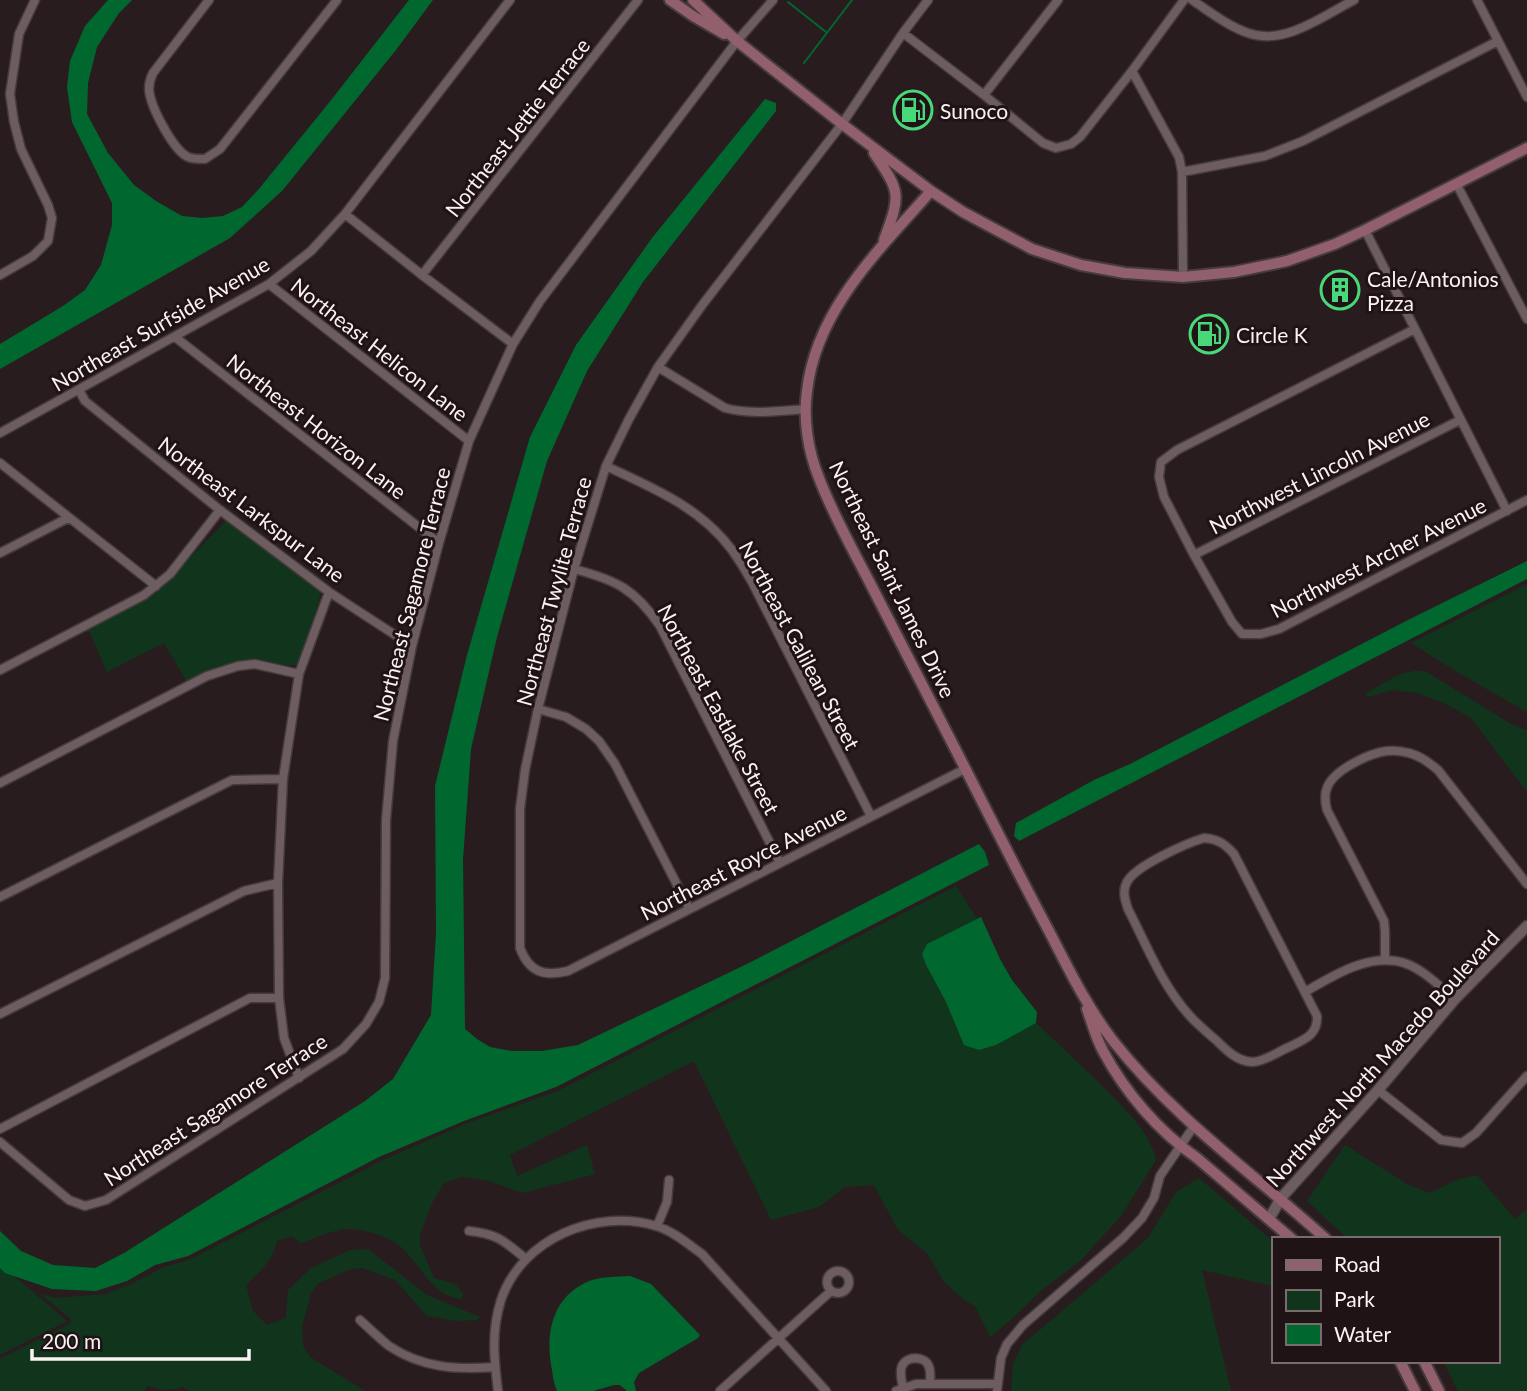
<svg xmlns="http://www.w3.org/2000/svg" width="1527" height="1391" viewBox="0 0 1527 1391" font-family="Lato,sans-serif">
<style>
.green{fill:#10351c}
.water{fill:#00682f}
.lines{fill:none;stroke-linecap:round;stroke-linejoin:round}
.stream{stroke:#00682f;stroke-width:2}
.minor-casing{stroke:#453b3c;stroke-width:11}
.tertiary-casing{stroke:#453b3c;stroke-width:13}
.secondary-casing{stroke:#453b3c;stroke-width:14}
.minor{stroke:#6d5d60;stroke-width:8}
.tertiary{stroke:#6d5d60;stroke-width:10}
.secondary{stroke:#925f6d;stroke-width:10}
.labels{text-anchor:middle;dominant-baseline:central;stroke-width:6;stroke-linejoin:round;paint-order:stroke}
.poi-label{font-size:21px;fill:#fbf2f3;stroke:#201316;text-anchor:start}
.street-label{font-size:21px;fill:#fbf2f3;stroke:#201316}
</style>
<rect width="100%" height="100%" fill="#291c1f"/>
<path class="green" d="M226,521L321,592L313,623L298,665H279L248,659L216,668L187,682L164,643L107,672L90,633L86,631L157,591Z
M1527,584V712L1459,673L1411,643Z
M1414,671H1425L1511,724L1527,730V792L1471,718L1444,703L1417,693L1393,690L1367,697L1365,694L1398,675Z
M956,886L977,919L927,944L926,965L946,1002L979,1050L996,1045L1036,1023C1056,1041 1075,1060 1095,1079C1117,1102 1150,1129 1156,1160L1121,1216L1079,1262L1042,1290L1014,1317L990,1337L975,1306L964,1300L944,1282L927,1253L898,1230L874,1185L845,1187L819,1207L771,1220L694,1061L510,1155L517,1176L587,1145L595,1174L523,1193L486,1180L461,1177L444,1183L434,1199L420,1234V1245L434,1278L455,1284L463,1293L462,1299C431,1296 423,1267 402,1248C389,1236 364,1229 347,1229C335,1229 313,1239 301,1243L292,1236L277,1241C272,1261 261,1271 246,1285L253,1311L267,1325L286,1318L288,1290L311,1268L350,1250L368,1249L427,1295L480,1317L477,1320L456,1321L427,1316L395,1280L362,1268L348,1270L317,1284L311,1293L302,1327L303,1345L310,1357L365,1391H189L183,1387C175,1389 166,1391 157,1389C154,1388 151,1387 147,1386L145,1391H0V1359L70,1324L71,1322L70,1318L39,1293L55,1298L105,1294L129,1285L166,1266L189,1260L381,1161L465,1124L558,1091Z
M1345,1145L1407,1184L1430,1193L1456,1180L1477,1175L1515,1219L1527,1209V1391H1458L1443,1361H1497V1239H1348L1307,1201Z
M1199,1178L1273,1241V1286L1202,1270L1231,1391H1011L1013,1364L1022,1345L1148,1238L1176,1192Z
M0,1264L67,1321L0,1355Z"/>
<path class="water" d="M108,0H132L119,13L97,47L88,83L87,114L108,153L134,185L156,201L182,216L202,218L223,216L242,207L258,190L332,99L409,0H433L396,50L282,191L230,238L0,369V344L63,306L85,290L101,265L112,225V203L72,122L67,87L70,61L85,26Z
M765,99L776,103V111L643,282L587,371L547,461L497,637L471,749L463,859L465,1029L477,1039L490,1047L512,1051H542L578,1045L749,963L979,844L985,852L989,865L556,1087L464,1121L379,1157L188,1256L155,1265L127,1281L96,1291L52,1289L5,1273L0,1268V1231L21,1251L53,1265L95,1268L124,1253L365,1101L393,1079L431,1015L436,933L435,786L467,655L530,437L576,345L652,238Z
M1527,561V579L1019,841L1014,836L1016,823L1094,780L1130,764L1408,620Z
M981,917L1000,959L1012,980L1037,1012L1036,1023L996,1045L979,1050L964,1045L946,1002L926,965L922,954L927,944Z
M630,1276L651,1284L700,1335L698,1338L639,1373L634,1382L636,1391H627L620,1385H614L593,1391H557C554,1385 553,1377 552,1370C545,1336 551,1298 587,1282C600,1276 617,1277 630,1276Z"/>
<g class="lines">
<path class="stream" d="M788,2L826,32
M804,63L852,0"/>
<defs>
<path id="minor" d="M209,0L153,73C150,79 149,83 149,89C150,106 173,150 188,157C192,159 200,159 205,159L220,149L337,0
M928,0L903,33L842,124L703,304L658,367L629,419L606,466L574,569L538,709L525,770L520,809V948C529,972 544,977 568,971L965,769
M1192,0C1210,12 1228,26 1248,33C1284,46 1323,16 1354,0
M1477,0L1527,97
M903,33L984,95L1043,143L1056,148L1071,144L1080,137L1132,71L1184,0
M1132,71L1179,157L1182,172L1183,277
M984,95L1058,0
M1182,172L1265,156L1303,141L1498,41
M1457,185L1527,319
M345,214L422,275L513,344
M1365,230L1507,511
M0,275L33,256L48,241L52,218L48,205L21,149L14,122L10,94L19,34L35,0
M422,275L638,0
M269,284L469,441
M1415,329L1177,450L1161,462L1159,477L1164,497L1194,555L1232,622L1242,634H1261L1279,629L1527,500
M175,337L439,543
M658,367L725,408C751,415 779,411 806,409
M79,390L85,401L220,510L329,592L412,646
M0,433L269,284L311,251L345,214L510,0
M0,463L156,586
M606,466C653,488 700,507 732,550C739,560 746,571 752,582L871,816
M0,553L68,518
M1194,555L1460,420
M574,569C616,580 635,589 660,626L780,863
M0,670L144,595L170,574L220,510
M538,709L566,717L586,729L599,741L615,764L689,908
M0,783L207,676L238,666L255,664L299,674
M1204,838C1218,839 1225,844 1234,854L1317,1016C1318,1036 1303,1040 1287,1048C1276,1053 1265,1061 1253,1062C1238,1062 1226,1050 1217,1041C1208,1033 1198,1025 1189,1015C1162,985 1146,944 1128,909C1125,900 1122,891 1127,882C1135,866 1187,843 1204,838Z
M0,897L232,780L283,779
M1385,960V932L1384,921L1327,810C1325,802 1324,795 1327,788C1333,770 1370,753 1387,751C1395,750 1402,751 1409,753C1421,756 1429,763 1438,770L1527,884
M1305,992C1334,975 1372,951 1407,964C1425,971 1440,987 1455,999
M0,1014L244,891L278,883
M299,1078L284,1038L279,998L278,883L283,779L299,674L329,592
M1378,1090L1441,1140L1462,1143L1476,1133L1527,1076
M0,1129L250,998H279
M0,1142L69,1200L85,1206L106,1200L343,1049L366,1024L379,1002L385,978L386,820L393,741L412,646L439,543L469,441L513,344L540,301L737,41L773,0
M657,1226L667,1202L669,1180
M469,1231C498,1234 504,1241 526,1259
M827 1282a11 11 0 1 1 22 0a11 11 0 1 1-22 0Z
M360,1320C370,1329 379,1338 389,1346C422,1368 457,1370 495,1367
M903,1388C902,1382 899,1372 902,1366C907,1355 926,1356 929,1367C931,1372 930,1379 930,1384
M498,1391C494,1358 491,1332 501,1300C522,1238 596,1208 656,1226C673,1231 688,1244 702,1254L826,1391
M720,1391L831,1291
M896,1391L916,1384H998
M997,1391L1001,1358L1007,1344L1023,1325L1123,1238L1142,1218L1154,1198L1160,1176L1194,1126"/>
<path id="tertiary" d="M1269,1219L1281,1198L1378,1090L1455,999L1527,926"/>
<path id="secondary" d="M670,0L693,16L724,34
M693,0L737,41L842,124L931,191L963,212L1032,249L1081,265L1125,273L1183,277L1234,272L1287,261L1335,244L1365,230L1527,148
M874,153C901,193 901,194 884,240
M931,191C879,250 816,310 807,391C803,419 808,451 819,478C833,515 853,550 871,585C903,647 935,709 966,770C994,825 1021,879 1050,933C1069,970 1088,1009 1114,1042C1174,1118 1254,1174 1326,1239
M1087,1009C1092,1023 1096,1038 1103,1051C1125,1092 1158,1131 1197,1158L1292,1239
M1400,1361L1415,1391
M1424,1361L1439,1391"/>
</defs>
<use href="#minor" class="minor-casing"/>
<use href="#tertiary" class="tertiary-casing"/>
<use href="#secondary" class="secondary-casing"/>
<use href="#minor" class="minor"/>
<use href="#tertiary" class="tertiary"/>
<use href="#secondary" class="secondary"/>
</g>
<defs>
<symbol id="fuel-ring" viewBox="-11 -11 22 22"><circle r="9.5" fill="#201316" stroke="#48d779" stroke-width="1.5"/><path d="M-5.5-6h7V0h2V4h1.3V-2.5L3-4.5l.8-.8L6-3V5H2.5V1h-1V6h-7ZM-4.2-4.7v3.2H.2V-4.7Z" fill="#48d779"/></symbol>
<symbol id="building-ring" viewBox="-11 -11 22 22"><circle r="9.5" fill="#201316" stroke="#48d779" stroke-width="1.5"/><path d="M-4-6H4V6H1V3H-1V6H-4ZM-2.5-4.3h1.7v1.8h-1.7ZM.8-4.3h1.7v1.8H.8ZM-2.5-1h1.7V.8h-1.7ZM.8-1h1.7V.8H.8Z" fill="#48d779"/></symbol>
</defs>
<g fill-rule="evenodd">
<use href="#fuel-ring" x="891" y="88" width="44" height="44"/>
<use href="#building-ring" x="1318" y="268" width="44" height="44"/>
<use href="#fuel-ring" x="1187" y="312" width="44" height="44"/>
</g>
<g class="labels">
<g class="poi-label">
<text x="940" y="110">Sunoco</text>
<text x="1367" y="278">Cale/Antonios<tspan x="1367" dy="24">Pizza</tspan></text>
<text x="1236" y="334">Circle K</text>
</g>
<g class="street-label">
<text transform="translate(517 127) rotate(-52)">Northeast Jettie Terrace</text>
<text transform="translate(160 323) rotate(-30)">Northeast Surfside Avenue</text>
<text transform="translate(380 349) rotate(38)">Northeast Helicon Lane</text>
<text transform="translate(317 426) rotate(38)">Northeast Horizon Lane</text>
<text transform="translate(1319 472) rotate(-27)">Northwest Lincoln Avenue</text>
<text transform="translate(252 509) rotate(37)">Northeast Larkspur Lane</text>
<text transform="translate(1378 557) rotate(-27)">Northwest Archer Avenue</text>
<text transform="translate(893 579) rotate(64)">Northeast Saint James Drive</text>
<text transform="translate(553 591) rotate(-75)">Northeast Twylite Terrace</text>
<text transform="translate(411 594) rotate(-76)">Northeast Sagamore Terrace</text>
<text transform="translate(800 645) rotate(62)">Northeast Galilean Street</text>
<text transform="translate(719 709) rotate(62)">Northeast Eastlake Street</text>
<text transform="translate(743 862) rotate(-27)">Northeast Royce Avenue</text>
<text transform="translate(1382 1058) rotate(-48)">Northwest North Macedo Boulevard</text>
<text transform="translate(215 1109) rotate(-33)">Northeast Sagamore Terrace</text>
</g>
</g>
<rect x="1272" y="1237" width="228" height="126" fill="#201316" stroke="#786c6e" stroke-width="2"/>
<rect x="1286" y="1260" width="35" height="10" fill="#925f6d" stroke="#786c6e" stroke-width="2"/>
<text x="1334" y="1272" font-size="21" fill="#fbf2f3">Road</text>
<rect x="1286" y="1290" width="35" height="21" fill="#10351c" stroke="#786c6e" stroke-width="2"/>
<text x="1334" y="1307" font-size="21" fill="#fbf2f3">Park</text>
<rect x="1286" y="1324" width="35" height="21" fill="#00682f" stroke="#786c6e" stroke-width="2"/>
<text x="1334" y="1342" font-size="21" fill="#fbf2f3">Water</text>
<path d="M32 1349v10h217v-10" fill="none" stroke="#fbf2f3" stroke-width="3.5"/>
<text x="42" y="1349" font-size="21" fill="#fbf2f3" stroke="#201316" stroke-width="5" paint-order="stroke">200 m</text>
</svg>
